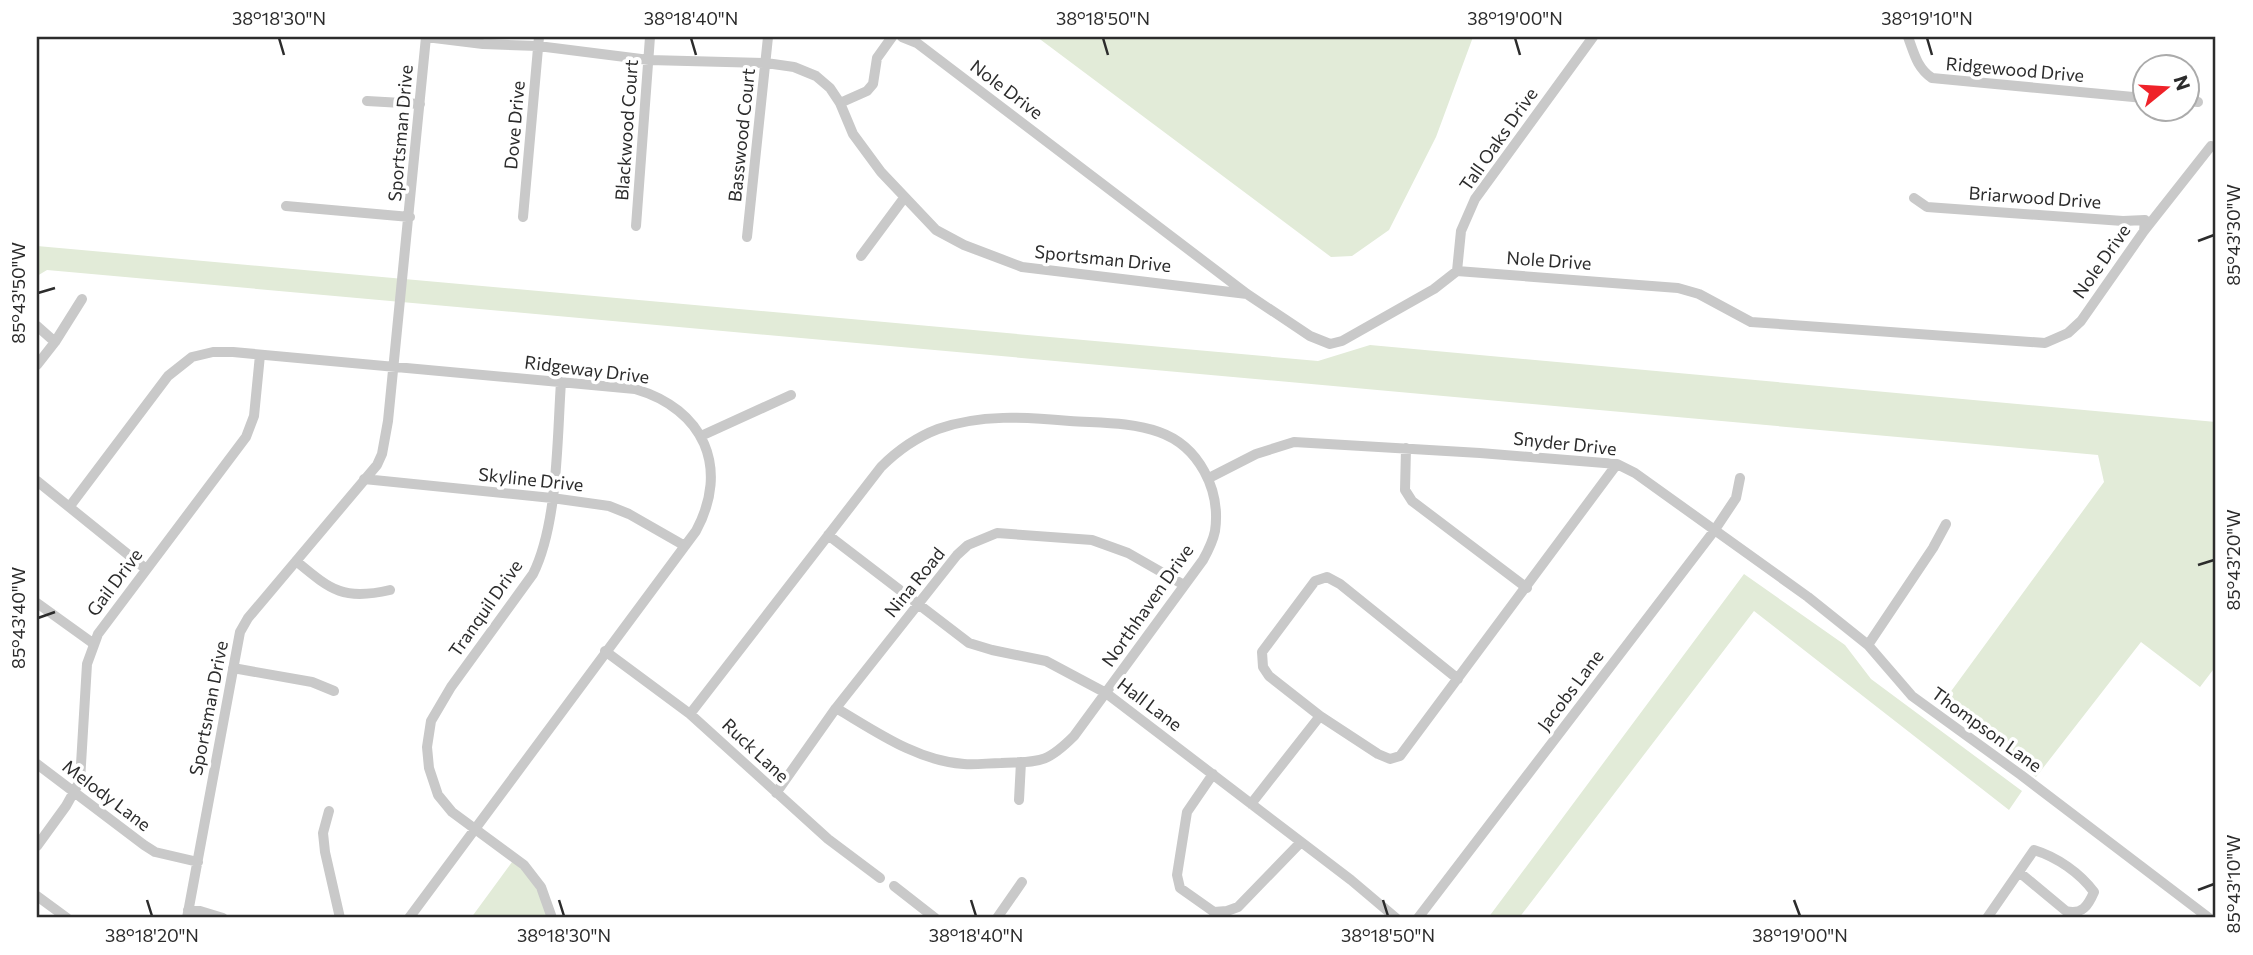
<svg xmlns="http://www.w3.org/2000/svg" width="2253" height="955" viewBox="0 0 2253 955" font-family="Commissioner,sans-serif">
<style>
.green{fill:#e2ebd8}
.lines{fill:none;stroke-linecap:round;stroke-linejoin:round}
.minor{stroke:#c9c9c9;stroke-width:10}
.ticks{fill:none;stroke:#2c2c2c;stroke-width:2.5}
.labels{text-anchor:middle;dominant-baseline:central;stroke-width:7;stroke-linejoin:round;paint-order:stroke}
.street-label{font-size:18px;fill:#2c2c2c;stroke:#fff}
.neatline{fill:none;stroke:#2c2c2c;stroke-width:2.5}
.ticks-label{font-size:18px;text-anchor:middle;fill:#2c2c2c}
</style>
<rect width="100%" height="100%" fill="#fff"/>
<path class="green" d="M1037,37H1473L1436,137L1389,230L1352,256L1331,257Z
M37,246L1318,361L1370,345L2216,422V666L2200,687L2141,642L2036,777L1941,705L2104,482L2098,455L47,270L37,276Z
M1744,574L1845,645L1871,679L2022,791L2009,810L1754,611L1519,918H1488Z
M515,858L541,887L552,918H471Z"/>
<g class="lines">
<path class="minor" d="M902,37L917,43L1247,294L1310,336L1330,344L1342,341L1434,289L1457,271L1678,288L1699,294L1751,322L2045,343L2068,333L2081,321L2144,231L2211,146
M1908,37C1914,53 1917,68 1932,78L2144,98
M367,101L420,104
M2186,101L2198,102
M840,103L867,91L873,84L877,58L892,37
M1914,198L1927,207L2123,221L2145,220L2144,231
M286,206L410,217
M523,217L539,37
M636,226L650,37
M747,237L768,37
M861,256L904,198
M1457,271L1461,231L1475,199L1593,37
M37,326L55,342
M37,365L55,342L82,299
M701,436L791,395
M1406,448L1405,490L1412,501L1527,588
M1209,478L1256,454L1294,442L1480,453L1617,464L1635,473L1808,597L1868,645
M364,479L552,498L609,506L629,514L685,546
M37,481L146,569
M70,506L168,376L192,357L213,352H233L635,389C704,409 730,468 696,531L409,918
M1946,524L1933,548L1868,645L1912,696L2021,775L2209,918
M828,535L969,643L992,650L1046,661L1106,693L1351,880L1396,918
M296,561C331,590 343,601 390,590
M37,603L94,644
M605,651L690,714L828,839L880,878
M233,668L312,682L334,691
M690,714L881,467C897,451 917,437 938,429C980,414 1026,417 1070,421C1099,423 1132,422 1159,432C1199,446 1221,490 1215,531C1213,541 1208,551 1203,560L1074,736C1045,765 1039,761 1001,763C989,763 976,765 964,764C917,761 875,731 836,708
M1320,716L1269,676L1263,667L1262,652L1315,581L1327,577L1340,584L1458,679
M37,764L144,845L155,852L198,862
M1213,774L1187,812L1177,875L1180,888L1214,912L1227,911L1238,907L1301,842
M776,793L836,708L957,555L968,545L997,533L1092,540L1128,553L1184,585
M1019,800L1021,762
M1251,804L1320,716L1378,754L1390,759L1400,756L1617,464
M329,811L323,833L325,852L340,918
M37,846L66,806L80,781L87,664L98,634L246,437L254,416L260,355
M894,886L935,918
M37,896L67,918
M188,910L200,911L223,918
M187,918L240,632L248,618L377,465L382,454L388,421L426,37L483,44L538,46L649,60L766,63L794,67L816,76L830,88L840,103L853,134L881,172L936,230L964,245L1022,267L1247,294
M552,918L541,887L524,865L452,812L438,795L429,768L427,747L431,721L451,687L533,574C558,524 557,440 561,382
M997,918L1022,882
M1418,918L1714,531L1736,498L1740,478
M1987,918L2034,850C2057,857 2080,873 2094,892C2088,906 2082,915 2066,911L2019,872"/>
</g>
<path class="ticks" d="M279,38L284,55M691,38L696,55M1103,38L1108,55M1515,38L1520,55M1927,38L1932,55M2198,241L2214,235M38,293L55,288M2198,565L2214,560M38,618L55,612M2198,890L2214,884M147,900L152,916M559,900L564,916M971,900L976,916M1383,900L1388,916M1794,900L1800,916"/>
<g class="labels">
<g class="street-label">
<text transform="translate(2015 69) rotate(5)">Ridgewood Drive</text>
<text transform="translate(1007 89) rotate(37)">Nole Drive</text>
<text transform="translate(514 125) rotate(-85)">Dove Drive</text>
<text transform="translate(626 130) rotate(-86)">Blackwood Court</text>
<text transform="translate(400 133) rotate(-85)">Sportsman Drive</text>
<text transform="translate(741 135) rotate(-84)">Basswood Court</text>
<text transform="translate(1498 139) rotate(-55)">Tall Oaks Drive</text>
<text transform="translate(2035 197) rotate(4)">Briarwood Drive</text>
<text transform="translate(1103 258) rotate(6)">Sportsman Drive</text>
<text transform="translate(1549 260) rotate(4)">Nole Drive</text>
<text transform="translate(2101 261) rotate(-55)">Nole Drive</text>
<text transform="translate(587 369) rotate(7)">Ridgeway Drive</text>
<text transform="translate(1565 443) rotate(6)">Snyder Drive</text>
<text transform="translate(531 479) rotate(6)">Skyline Drive</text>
<text transform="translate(114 582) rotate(-53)">Gail Drive</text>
<text transform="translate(914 582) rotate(-51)">Nina Road</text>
<text transform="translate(1147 605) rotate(-55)">Northhaven Drive</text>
<text transform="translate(485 608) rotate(-55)">Tranquil Drive</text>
<text transform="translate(1570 690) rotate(-53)">Jacobs Lane</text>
<text transform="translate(1150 704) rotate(37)">Hall Lane</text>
<text transform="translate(208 708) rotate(-79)">Sportsman Drive</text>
<text transform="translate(1987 729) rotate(36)">Thompson Lane</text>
<text transform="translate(756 750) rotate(43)">Ruck Lane</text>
<text transform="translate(107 795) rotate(37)">Melody Lane</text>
</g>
</g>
<rect width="2253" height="955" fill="none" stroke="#ffffff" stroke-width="77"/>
<g transform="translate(2166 88) rotate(72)"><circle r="33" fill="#ffffff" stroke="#ababab" stroke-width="2"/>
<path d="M0-5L12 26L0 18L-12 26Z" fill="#ef2229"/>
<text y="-10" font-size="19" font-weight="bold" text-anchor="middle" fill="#2c2c2c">N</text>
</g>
<rect x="38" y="38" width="2176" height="878" class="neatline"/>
<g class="ticks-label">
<text x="279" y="25">38°18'30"N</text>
<text x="691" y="25">38°18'40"N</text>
<text x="1103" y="25">38°18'50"N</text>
<text x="1515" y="25">38°19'00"N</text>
<text x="1927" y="25">38°19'10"N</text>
<text transform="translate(2234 235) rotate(-90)" y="6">85°43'30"W</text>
<text transform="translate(19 293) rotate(-90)" y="6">85°43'50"W</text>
<text transform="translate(2234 560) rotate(-90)" y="6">85°43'20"W</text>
<text transform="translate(19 618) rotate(-90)" y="6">85°43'40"W</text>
<text transform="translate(2234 884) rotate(-90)" y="6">85°43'10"W</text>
<text x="152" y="942">38°18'20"N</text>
<text x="564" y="942">38°18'30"N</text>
<text x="976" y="942">38°18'40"N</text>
<text x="1388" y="942">38°18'50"N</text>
<text x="1800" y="942">38°19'00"N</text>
</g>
</svg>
